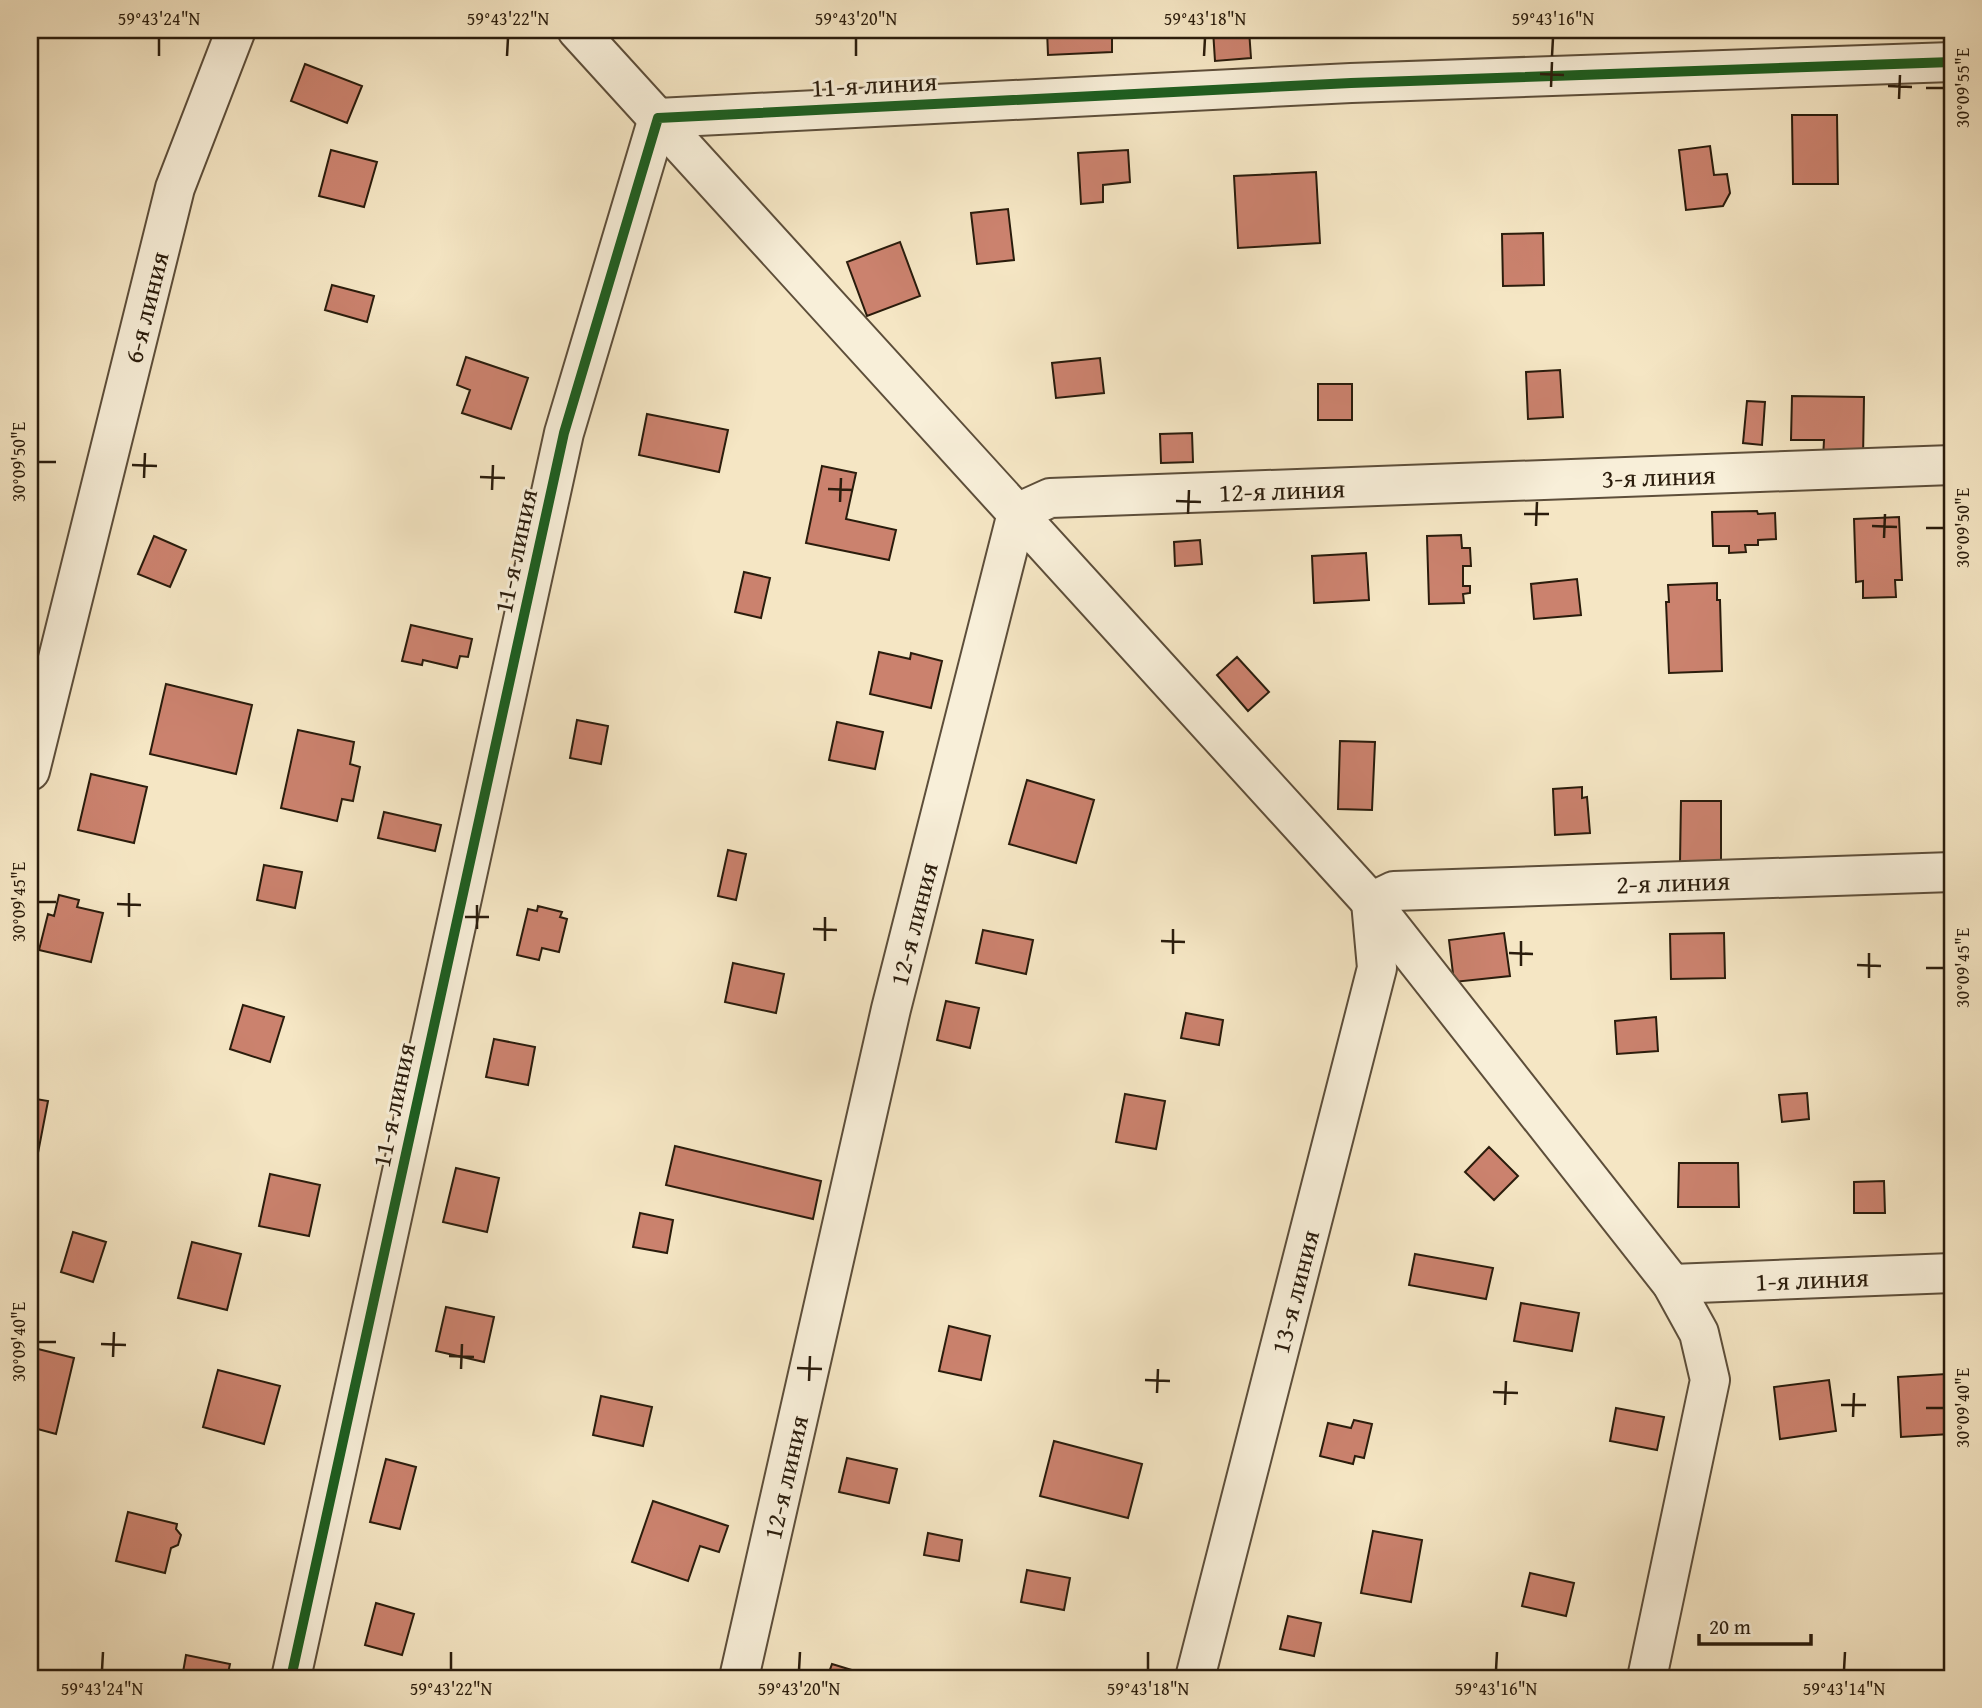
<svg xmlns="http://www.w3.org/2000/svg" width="1982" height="1708" viewBox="0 0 1982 1708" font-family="'Gentium Book Plus',serif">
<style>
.building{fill:#cb826e;stroke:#2a1c0c;stroke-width:2}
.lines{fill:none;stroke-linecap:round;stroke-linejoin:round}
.street-casing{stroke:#5d4e3a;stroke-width:42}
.street{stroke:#f8efd9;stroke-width:38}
.cycleway-casing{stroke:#f8efd9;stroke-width:15}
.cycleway{stroke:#1b5e20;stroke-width:10}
.ticks{fill:none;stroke:#2a1c0c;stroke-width:2.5}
.labels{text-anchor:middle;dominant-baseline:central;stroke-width:6;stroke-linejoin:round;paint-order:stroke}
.street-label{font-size:26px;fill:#2a1c0c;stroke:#f8efd9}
.neatline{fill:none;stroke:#2a1c0c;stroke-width:2.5}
.ticks-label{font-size:18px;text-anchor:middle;fill:#2a1c0c}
</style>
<rect width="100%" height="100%" fill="#f5e6c4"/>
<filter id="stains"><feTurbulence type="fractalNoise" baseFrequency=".00286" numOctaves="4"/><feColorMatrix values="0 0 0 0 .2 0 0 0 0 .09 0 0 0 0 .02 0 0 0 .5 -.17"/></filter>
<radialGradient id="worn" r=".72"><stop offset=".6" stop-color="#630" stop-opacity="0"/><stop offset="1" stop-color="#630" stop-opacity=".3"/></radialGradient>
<path class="building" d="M1047,30H1112V52L1048,55Z
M1213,30H1249L1251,58L1215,61Z
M305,64L362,86L347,123L291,101Z
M1792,115H1837L1838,184H1793Z
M1710,146L1714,175L1727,174L1730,193L1723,206L1686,210L1679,150Z
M331,150L377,162L364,207L319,196Z
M1128,150L1130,182L1103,185V202L1081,204L1078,153Z
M1316,172L1320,243L1238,248L1234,176Z
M1008,209L1014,260L977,264L971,213Z
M1543,233L1544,285L1503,286L1502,234Z
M900,242L920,296L867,316L847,262Z
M332,285L374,296L367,322L325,310Z
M466,357L528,378L511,429L462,413L470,390L457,385Z
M1100,358L1104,393L1056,398L1052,363Z
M1946,358H1952V410H1945Z
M1560,370L1563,417L1528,419L1526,372Z
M1318,384H1352V420H1318Z
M1792,396L1864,397L1863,460L1823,459L1824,440H1791Z
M1747,401L1765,402L1762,445L1743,443Z
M647,414L728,430L719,472L639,455Z
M1192,433L1193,462L1161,463L1160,434Z
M822,466L856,473L846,519L896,530L889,560L806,543Z
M1757,511L1758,514L1775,513L1776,539L1758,540V545H1745L1746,552L1729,553V546H1713L1712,512Z
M1899,517L1902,580H1895L1896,597L1863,598V581L1856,582L1854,519Z
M1461,535L1462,548H1470L1471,566H1463V586H1470V593L1463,594L1464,603L1429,604L1427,536Z
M154,536L186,550L170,587L138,574Z
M1200,540L1202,564L1175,566L1174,542Z
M1366,553L1369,600L1314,603L1312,556Z
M744,572L770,578L761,618L735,612Z
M1577,579L1581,615L1534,619L1531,584Z
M1949,580H1952V646Z
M1717,583V600H1720L1722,671L1669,673L1666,602H1669L1668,585Z
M411,625L472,639L468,657L460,656L457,668L423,660L422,665L402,661Z
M879,652L910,659L911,653L942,661L931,708L870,694Z
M1237,657L1269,692L1248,711L1217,675Z
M166,684L252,705L236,774L150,754Z
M577,720L608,726L601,764L570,758Z
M837,722L883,732L875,769L829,760Z
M298,730L354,742L350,764L360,767L353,801L342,799L337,821L281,808Z
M1340,741L1375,742L1372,810L1338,809Z
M91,774L147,787L134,843L78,830Z
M1027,780L1094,800L1076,863L1009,844Z
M1582,787V798L1587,797L1590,833L1555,835L1553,789Z
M1681,801H1721V864L1680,863Z
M384,812L441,825L435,851L378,838Z
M728,850L746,854L736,900L718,896Z
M264,865L302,872L295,908L257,900Z
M59,895L79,900L77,907L103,913L91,962L39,950L48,914L54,916Z
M538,906L562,912L560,917L567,919L559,952L542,948L539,960L517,955L528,909L537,911Z
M983,930L1033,940L1026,974L976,963Z
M1504,933L1510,976L1454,982L1449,940Z
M1724,933L1725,978L1671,979L1670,934Z
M733,963L784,974L776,1013L725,1002Z
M946,1001L979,1008L970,1048L937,1040Z
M243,1005L284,1017L270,1062L230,1049Z
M1186,1013L1223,1020L1219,1045L1181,1038Z
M1656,1017L1658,1051L1617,1054L1615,1021Z
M494,1039L535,1047L528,1085L486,1077Z
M1807,1093L1809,1119L1782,1122L1779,1095Z
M1125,1094L1165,1101L1156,1149L1116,1142Z
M30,1098L48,1101L37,1158L30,1156Z
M675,1146L821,1181L813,1219L666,1185Z
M1489,1147L1518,1176L1494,1200L1465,1172Z
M1679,1163H1738L1739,1207H1678Z
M456,1168L499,1178L487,1232L443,1222Z
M270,1174L320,1185L309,1236L259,1226Z
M1884,1181L1885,1213H1854V1182Z
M640,1213L673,1220L667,1253L633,1247Z
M73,1232L106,1242L93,1282L61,1272Z
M192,1242L241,1254L227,1310L178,1298Z
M1415,1254L1493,1268L1486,1299L1409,1285Z
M1521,1303L1579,1313L1572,1351L1514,1341Z
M446,1307L494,1317L484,1362L436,1351Z
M949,1326L990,1336L981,1380L939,1371Z
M30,1347L74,1358L56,1434L30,1427Z
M218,1370L280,1386L264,1444L203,1427Z
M1946,1374L1950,1434L1901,1437L1898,1377Z
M1829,1380L1836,1431L1780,1439L1774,1387Z
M601,1396L652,1407L643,1446L593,1435Z
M1616,1408L1664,1417L1657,1450L1610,1441Z
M1354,1420L1372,1424L1364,1458L1355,1456L1353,1464L1320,1456L1328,1423L1351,1428Z
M1054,1441L1142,1464L1128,1518L1040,1496Z
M847,1458L897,1469L889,1503L839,1492Z
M386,1459L416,1467L400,1529L370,1522Z
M653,1501L728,1526L719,1552L700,1546L688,1581L632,1562Z
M128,1512L177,1524L176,1529L181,1535L178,1545L171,1548L165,1573L116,1561Z
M1373,1531L1422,1540L1411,1602L1361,1593Z
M928,1533L962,1540L959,1561L924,1555Z
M1027,1570L1070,1578L1064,1610L1021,1602Z
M1530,1573L1574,1583L1566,1616L1522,1606Z
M376,1603L414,1614L402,1655L365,1645Z
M1288,1616L1321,1623L1314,1656L1280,1649Z
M186,1655L230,1664L227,1678H182Z
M832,1664L878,1678H827Z"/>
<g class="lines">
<defs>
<g id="street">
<path d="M577,30L1371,902L1672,1284L1699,1333L1710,1380L1647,1678"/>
<path id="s1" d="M30,771L175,188L236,30"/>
<path id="s2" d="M1672,1284L1952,1273"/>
<path d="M291,1678L564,433L658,118L1351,83L1952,62"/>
<path id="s3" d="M739,1678L891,1009L1017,513L1050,498L1952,465"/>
<path id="s4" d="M1195,1678L1377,968L1371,902L1394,891L1952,872"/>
</g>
</defs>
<use href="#street" class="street-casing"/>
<use href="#street" class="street"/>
<defs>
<path id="cycleway" d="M291,1678L564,433L658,118L1351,83L1952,62"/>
</defs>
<use href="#cycleway" class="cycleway-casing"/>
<use href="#cycleway" class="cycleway"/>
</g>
<path class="ticks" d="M159,56V38M507,56L508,38M856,56V38M1204,56L1205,38M1552,56L1553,38M1540,74L1564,75M1888,86L1912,87M1551,87L1552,62M1926,88H1944M1899,99L1900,75M38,462H56M132,465L157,466M480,477L505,478M144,478L145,453M828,489L853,490M492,490L493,465M1176,501L1201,502M840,502L841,478M1188,514L1189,490M1524,514H1549M1536,526L1537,502M1872,526L1897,527M1926,528H1944M1884,538L1885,514M38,902H56M117,904L141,905M129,917V893M465,917H489M477,929V905M813,929L837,930M825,941V917M1161,941L1185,942M1509,953L1533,954M1173,954V929M1857,965L1881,966M1521,966V941M1926,968H1944M1869,978V953M38,1342H56M101,1344L126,1345M449,1356L474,1357M113,1357L114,1332M797,1368L822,1369M461,1369L462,1344M1145,1380L1170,1381M809,1381L810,1356M1493,1392L1518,1393M1157,1393L1158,1369M1505,1405L1506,1381M1841,1405H1866M1926,1408H1944M1853,1417L1854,1393M102,1670L103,1652M451,1670V1652M799,1670L800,1652M1148,1670V1652M1496,1670L1497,1652M1844,1670L1845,1652"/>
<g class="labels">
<g class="street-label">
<text transform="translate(874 84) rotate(-3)">11-я линия</text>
<text stroke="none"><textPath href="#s1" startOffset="478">6-я линия</textPath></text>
<text stroke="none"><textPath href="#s3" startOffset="1843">3-я линия</textPath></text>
<text stroke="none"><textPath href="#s3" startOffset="1466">12-я линия</textPath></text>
<text transform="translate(515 551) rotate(-78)">11-я линия</text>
<text stroke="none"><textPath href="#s4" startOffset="1104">2-я линия</textPath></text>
<text stroke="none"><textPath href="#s3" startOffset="774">12-я линия</textPath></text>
<text transform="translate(393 1105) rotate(-78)">11-я линия</text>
<text stroke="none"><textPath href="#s2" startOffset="140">1-я линия</textPath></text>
<text stroke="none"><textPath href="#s4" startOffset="399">13-я линия</textPath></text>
<text stroke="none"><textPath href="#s3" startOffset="206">12-я линия</textPath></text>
</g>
</g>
<rect width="1982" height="1708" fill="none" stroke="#f5e6c4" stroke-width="77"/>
<path d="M1699 1634v10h112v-10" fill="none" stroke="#2a1c0c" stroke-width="3.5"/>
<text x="1709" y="1634" font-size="21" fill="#2a1c0c" stroke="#f8efd9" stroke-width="5" paint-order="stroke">20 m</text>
<rect x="38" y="38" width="1906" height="1632" class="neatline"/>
<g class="ticks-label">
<text x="159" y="25">59°43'24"N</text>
<text x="508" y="25">59°43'22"N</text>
<text x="856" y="25">59°43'20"N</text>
<text x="1205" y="25">59°43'18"N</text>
<text x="1553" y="25">59°43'16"N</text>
<text transform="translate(1963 88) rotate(-90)" y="6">30°09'55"E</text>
<text transform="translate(19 462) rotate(-90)" y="6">30°09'50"E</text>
<text transform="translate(1963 528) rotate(-90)" y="6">30°09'50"E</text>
<text transform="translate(19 902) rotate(-90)" y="6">30°09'45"E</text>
<text transform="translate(1963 968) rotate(-90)" y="6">30°09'45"E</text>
<text transform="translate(19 1342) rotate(-90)" y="6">30°09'40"E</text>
<text transform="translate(1963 1408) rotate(-90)" y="6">30°09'40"E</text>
<text x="102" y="1695">59°43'24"N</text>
<text x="451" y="1695">59°43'22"N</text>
<text x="799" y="1695">59°43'20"N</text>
<text x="1148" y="1695">59°43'18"N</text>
<text x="1496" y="1695">59°43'16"N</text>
<text x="1844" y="1695">59°43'14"N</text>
</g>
<rect width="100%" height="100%" filter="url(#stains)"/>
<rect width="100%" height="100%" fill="url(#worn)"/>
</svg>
